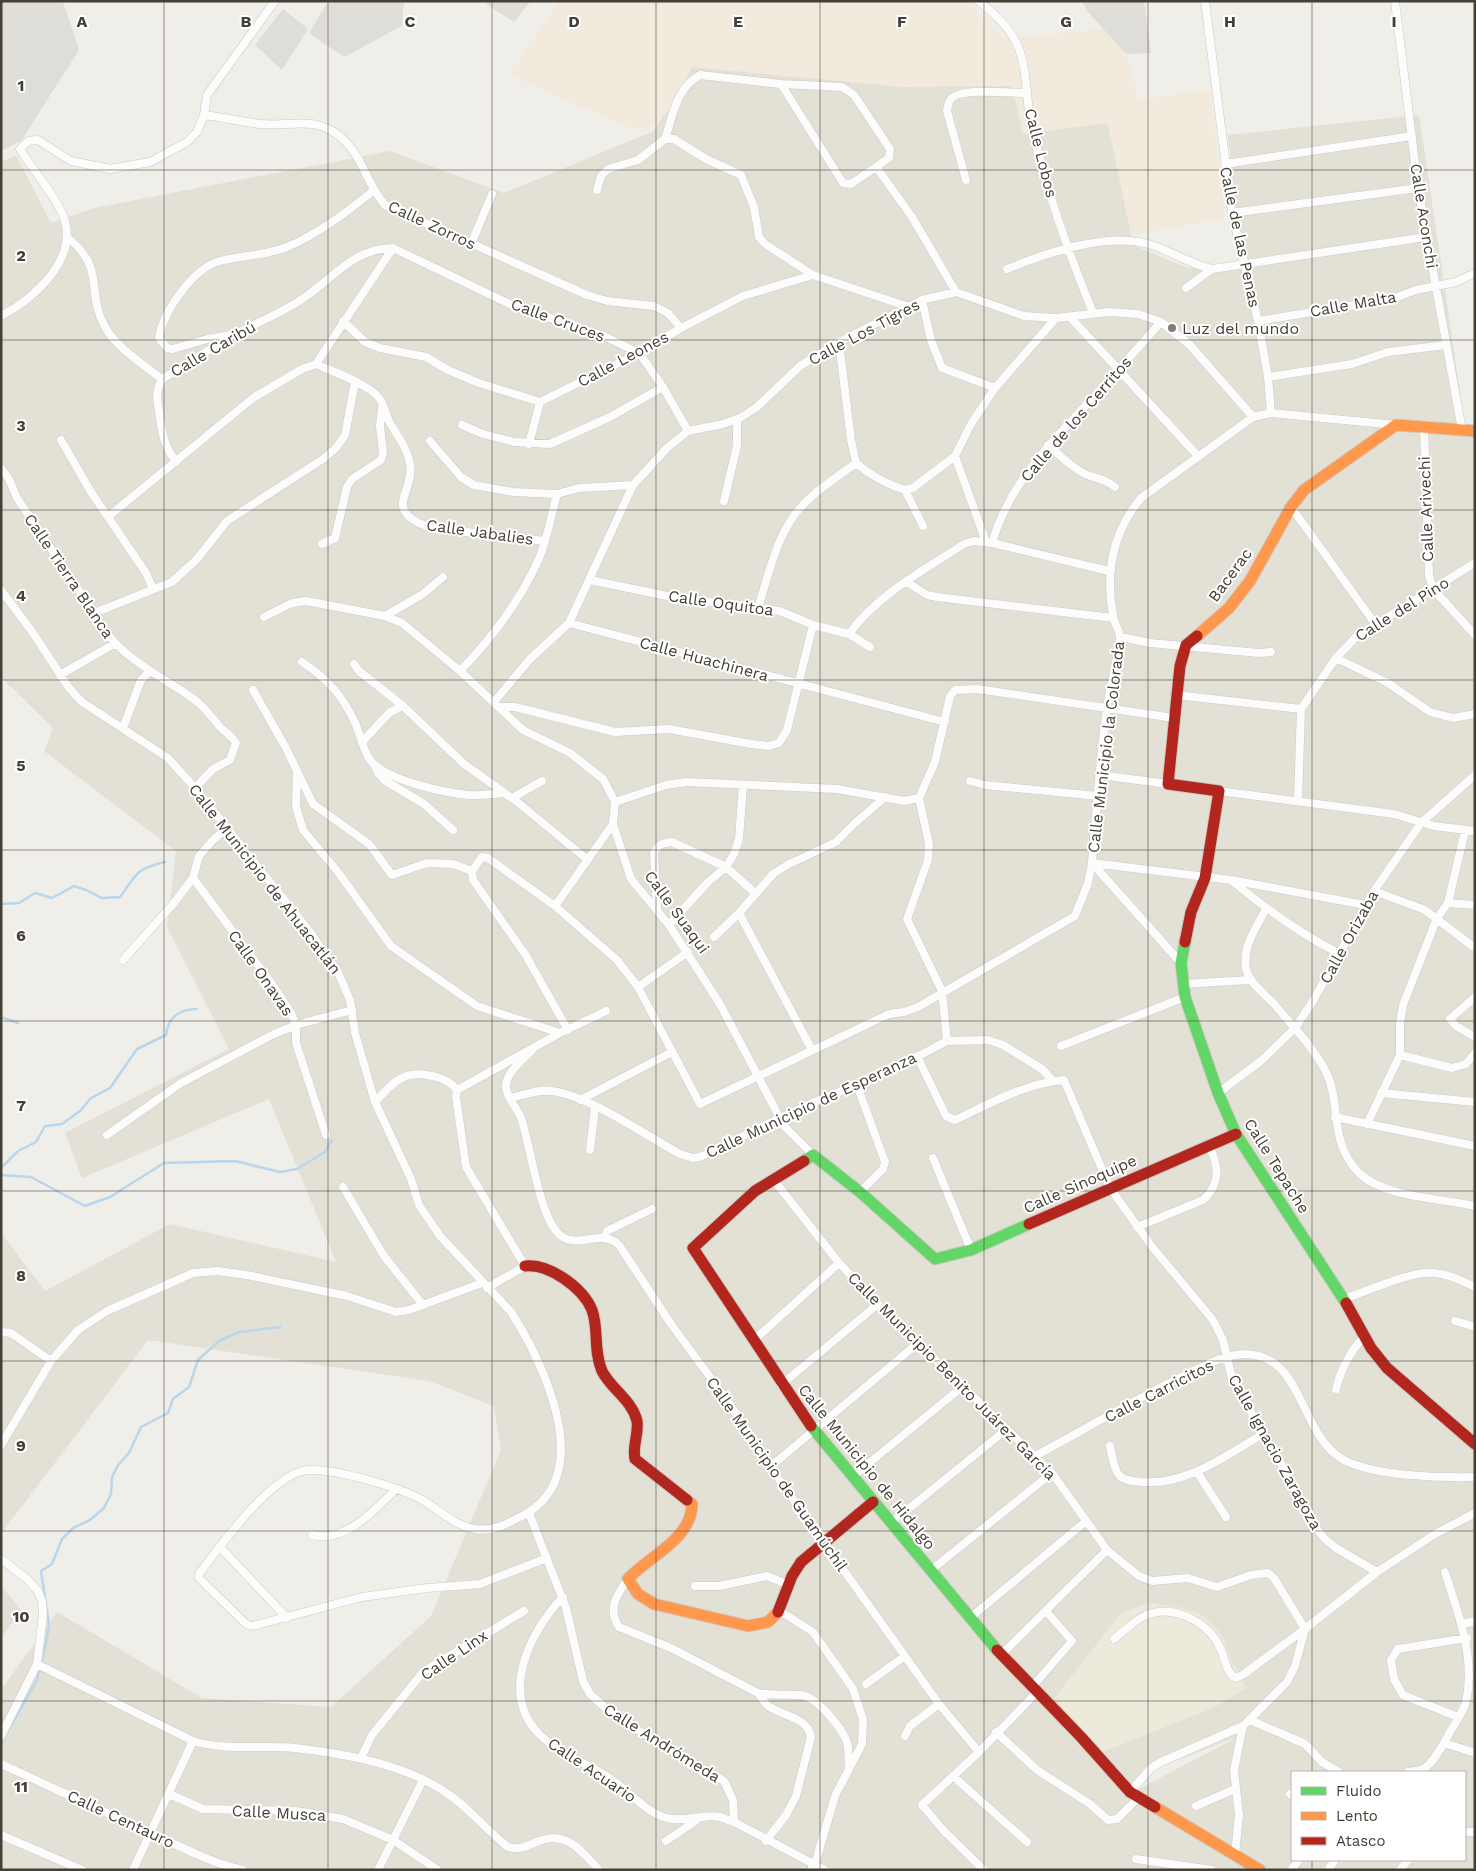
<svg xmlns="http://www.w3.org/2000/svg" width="1476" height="1871" viewBox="0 0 1476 1871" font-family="'Work Sans',sans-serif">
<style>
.residential{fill:#e3e0d6;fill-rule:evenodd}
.commercial{fill:#f2eadc}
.industrial{fill:#dfddd7}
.education{fill:#ede9db}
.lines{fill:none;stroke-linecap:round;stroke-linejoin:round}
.stream{stroke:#bad6ec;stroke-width:2.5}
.street-casing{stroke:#cccac5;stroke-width:9}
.fast-casing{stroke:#cecbc0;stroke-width:13}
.slow-casing{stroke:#cecbc0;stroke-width:13}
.jam-casing{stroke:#cecbc0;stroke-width:13}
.street{stroke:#fdfcfc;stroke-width:8}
.fast{stroke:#63d668;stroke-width:11}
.slow{stroke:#ff974d;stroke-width:11}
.jam{stroke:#b3261e;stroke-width:11}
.grid{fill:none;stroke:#454035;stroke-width:1;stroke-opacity:0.55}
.poi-dot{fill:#807d74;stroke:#fff;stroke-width:2}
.labels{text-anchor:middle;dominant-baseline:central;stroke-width:4;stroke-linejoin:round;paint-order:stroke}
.street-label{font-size:16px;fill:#454035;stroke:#fff}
.poi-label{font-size:16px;fill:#454035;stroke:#fff;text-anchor:start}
.grid-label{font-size:16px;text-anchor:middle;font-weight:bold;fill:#454035;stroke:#fff;stroke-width:4;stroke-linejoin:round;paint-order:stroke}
</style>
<rect width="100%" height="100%" fill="#efeee9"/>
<path class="residential" d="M691,67L1013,86L1023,134L1108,122L1133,245L1188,268L1251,269L1238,224L1228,135L1419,115L1465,425H1475V1870H1V1690L57,1612L202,1698L331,1707L431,1616L501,1450L494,1406L429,1381L148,1340L1,1534V1233L45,1291L170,1224L336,1262L269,1099L82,1178L65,1133L229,1049L167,927L176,851L44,751L53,728L1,677V162L16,155L51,223L94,208L390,151L504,193L654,131ZM1232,1739V1740L1139,1789L1155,1769ZM1292,1772H1465V1860H1292Z
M1,1586L22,1611L1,1637Z"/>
<path class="commercial" d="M559,1H965L1004,38L1103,29L1126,54L1139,100L1210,89L1225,218L1131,235L1108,123L1023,134L1012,86L902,87L692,67L667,113L648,127L630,128L509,75Z"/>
<path class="industrial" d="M1,1L63,2L79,50L21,141L1,151Z
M328,1H404L402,26L344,57L309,33Z
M482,1H531L514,22Z
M1082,1H1144L1151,53L1126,54L1088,12Z
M283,9L308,29L282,70L255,45Z"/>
<path class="education" d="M1148,1603L1184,1608L1203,1616L1222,1635L1230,1657L1246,1688L1215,1707L1103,1752L1053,1700L1120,1614Z"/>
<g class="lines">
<path class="stream" d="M1,904L19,903L35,893L52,898L74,886L86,890L102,898L120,897C137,874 135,869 165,862
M1,1017L18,1023
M1,1168L18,1151L36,1142L45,1126L62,1124L80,1111L91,1098L110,1088L137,1049L166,1035C168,1017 180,1009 197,1009
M1,1175L31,1177L85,1206L110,1197L164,1163L235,1161L280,1172L297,1169L325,1152L332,1140
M1,1743L37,1680L46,1643L49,1625L41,1571L52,1564L62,1539L73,1528L90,1520L104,1508L111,1494L112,1477L118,1465L129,1453L141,1427L168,1413L173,1399L189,1387L198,1360L219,1341L239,1332L280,1327"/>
<defs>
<path id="street" d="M979,1C993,13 1006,24 1015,40C1029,66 1025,101 1032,129C1047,192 1069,254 1093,313
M1205,1L1232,213L1258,321L1268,377L1271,413
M1395,1L1418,188L1462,430
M204,115C223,117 242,122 261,124C293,127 318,114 345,141C363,159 368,186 385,205L587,295L607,301L654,306L668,313L681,328
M665,139C673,115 676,88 700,75L781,84L842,87L854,95L890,149L889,158L851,184L843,183L781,84
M1225,164L1412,136
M877,168L912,217L956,292
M966,180L947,111C948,105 948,101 953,97C966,88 1010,93 1027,93
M597,190L601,176L608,169L638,160L665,139H674L706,159L741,175L754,207L759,237L765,244L813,275
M1232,213L1418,188
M67,237C107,269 85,290 105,327C117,348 143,364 162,379C186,365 209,349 234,335C257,322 283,313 305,297C334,277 355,248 393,248L514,306L604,336L639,353L663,387L688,431
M471,244L492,194
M1007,269C1047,253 1106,232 1148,244C1170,250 1189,264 1212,269L1426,237
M1186,288L1212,269
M922,300L931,340L942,368L995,388
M1,316C33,299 76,262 65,221C59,200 32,169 20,149L28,141L38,140L71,161L110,169L150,162L187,142L197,132L204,115L207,95L275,1
M1070,317L1198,456
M343,321L365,342L380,348L426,357L448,370L479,383L540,402L639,353L681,328L743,296L813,275L909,307
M1258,321L1392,299L1416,290L1456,282L1475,273
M231,335L207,339L173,349L167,348L159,338C163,312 193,268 220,261C242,255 265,256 287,247C318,234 347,212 373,191
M839,342L851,440L856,463
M316,364C333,372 369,384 380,399C384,405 386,416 390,423C398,437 407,447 410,464C415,493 380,510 431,528L545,541
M316,364L393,248
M1268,377L1352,364L1388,352L1446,345
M162,379C154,393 158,402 160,418C163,438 164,445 176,462
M462,425L483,434L514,442L550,444L610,417L663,387
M1424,426L1429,576L1434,590L1475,635
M61,440L91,492L146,573L153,589
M430,441L461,477L474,485L513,492L557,494L579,488L633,485L667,448L688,431L723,424L740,418L757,407L800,366L839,342L922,300L956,292L1024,316L1056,318L1109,312L1138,314L1161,322L1190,345L1253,417
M529,444L540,402
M1048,445C1060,455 1075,471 1090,476C1102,480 1104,479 1115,487
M955,456L986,542
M856,463C871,476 886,484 905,490L923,526
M1,468L9,479L17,498L94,613C114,654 152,671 188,695C201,703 210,715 220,727C226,733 232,736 236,743L230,760L213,769L195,788
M905,490L913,488L955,456L971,424L995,388L1056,318
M724,501L737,446V419
M1291,507L1376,625
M109,516L253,398L302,369L316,364
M992,543L1109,571
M322,544L335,538L347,487L352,479L381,460L383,453L380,426L382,408
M590,580L672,597L780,611L813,625L849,634C877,595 924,570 964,544L974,541L992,543C1009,485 1047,447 1087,404C1112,377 1137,349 1161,322
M907,582L927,595L937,597L1113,618
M1,590L33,633L69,688L82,702L168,758L195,788L310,932L337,970L350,1000L355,1033L375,1102L411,1179L419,1205L440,1236L511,1312C543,1362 598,1475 524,1515C509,1523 493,1532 475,1529C454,1526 437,1508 419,1498C396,1487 327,1465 302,1471C268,1480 220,1546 199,1574V1578L246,1624L253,1626L362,1597L427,1588L480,1584L547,1558
M758,608C769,574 777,532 802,506C817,489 839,476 856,463
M94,613L172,582L197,559L227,521L323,459L336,448L345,435L355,382
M385,616L423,594L443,577
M264,617L292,603L306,601L385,616L402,623L460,671L523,730L570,753L603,779L615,802L613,824L631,879L669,925L702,976L721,1006L784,1126L813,1155
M569,623L633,485
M849,634L870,647
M1121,637L1150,643L1259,653L1271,652
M1336,658L1388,683L1430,712L1453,718L1475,714
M302,662C328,679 343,696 356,725C360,735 363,747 368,757C382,780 445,793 470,795C481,796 493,794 504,793
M354,664L359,671L403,706L464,764L516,801L588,860
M460,671C491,639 519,602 538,561C547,540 551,516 557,494
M60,675L114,644
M253,690L286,748L313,804L369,844L392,875L427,863L453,864L472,871
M1176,695L1301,709
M494,702L530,659L569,623L945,722
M500,707H515L615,732L669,729L751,744L769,746L779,743L787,730L813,625
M123,728L141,680L150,671
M362,742L390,712L403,706
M375,766L378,773L384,780L424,804L453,830
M297,772L296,807L303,830L338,872L391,946L477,1006L560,1033
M1100,775L1168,784
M970,781L985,785L1097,796
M1219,791L1394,814L1434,826L1475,831
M512,798L542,781
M1298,800L1301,709L1336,658L1356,637L1475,563
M615,802L666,785L686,782L837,789L904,801L919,798
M1092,863L1231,880L1365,905
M1092,863L1181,963
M193,878L272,984L291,1013L296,1025V1043L326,1135
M1232,881C1266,909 1299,933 1338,953
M1374,891L1425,910L1475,948
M1448,903L1475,905
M555,906L613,824
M1266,909C1256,928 1242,947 1246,969C1250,984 1264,993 1274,1004C1292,1025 1312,1046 1325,1070C1343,1105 1327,1140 1359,1173C1385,1198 1440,1198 1475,1206
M657,910L654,853C658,844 663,843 672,842L726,867L755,893
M739,913L812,1050
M669,925L708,882L726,867L734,854L739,839L743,785
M714,937L739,913L773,874L787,865L836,842L854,824L885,797
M123,960L173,904L193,878L199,856L212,841L227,828
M1183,984L1249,980
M638,987L688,952
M1475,997L1450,1019L1456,1026L1475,1037
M568,1030L525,954L473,880L472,871L482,857L488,858L555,906L617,960L638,987L700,1104L889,1014L904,1012L918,1007L1075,916L1088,883L1092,863C1096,812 1100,759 1107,708C1110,685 1117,663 1120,640C1121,632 1114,624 1113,615C1105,572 1113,532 1141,498L1253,417L1271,413L1396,425
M947,1041L942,991L907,919L928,860L929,844L919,798L935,762L950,696L955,690L977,689L1174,718
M1061,1046L1185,997
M534,1048C525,1058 508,1070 506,1084C504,1095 517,1107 521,1118C531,1146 539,1219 561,1236C579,1249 602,1228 619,1245L671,1324L729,1403L773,1471L939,1704L979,1752
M1400,1055L1452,1068L1466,1064L1475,1053
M917,1056L946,1116L955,1120C989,1104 1026,1083 1064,1080L1110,1188L1153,1248L1213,1320L1223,1340L1232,1379L1284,1469L1310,1521L1325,1539L1336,1548L1377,1572
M857,1085L885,1162L883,1169L860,1192
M1218,1093L1261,1061L1295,1028L1313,1001L1374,891L1421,823L1475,775
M1381,1093L1475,1102
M510,1098C524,1095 538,1089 552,1091C590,1096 645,1135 680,1154L693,1158L700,1157L805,1106L890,1071L947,1041L988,1040L1003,1045L1042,1069L1053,1081
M580,1100L672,1052
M375,1102C383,1094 391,1083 402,1078C417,1070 447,1076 457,1090
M1335,1117L1475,1146
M1367,1124L1400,1055V1023L1403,1005L1437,918L1448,903L1465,831
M107,1135L181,1083L274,1034L296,1025L352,1010
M590,1150L595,1107
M933,1158L971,1250
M773,1179L839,1263L878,1304L1052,1473L1107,1550L1139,1576L1152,1581L1188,1578L1217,1587L1251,1575L1268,1573L1274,1578L1305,1629L1244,1674L1236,1678C1226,1674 1225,1657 1220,1648C1209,1623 1176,1605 1149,1614C1136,1618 1125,1631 1114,1639
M343,1187L384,1256L423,1305
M1137,1227L1203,1200C1221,1184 1219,1166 1209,1146
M605,1237L607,1231L652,1209
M487,1288L525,1266L466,1167L456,1097L457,1090L560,1033L606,1011
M1344,1299C1369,1291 1409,1271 1434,1273C1449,1274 1462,1281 1475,1287
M1455,1321L1475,1327
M1,1332L11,1333L51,1361
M753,1341L839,1263
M781,1385L878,1304
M1336,1389C1341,1369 1349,1353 1363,1338
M1,1445L51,1361L78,1330L107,1311L193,1273L217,1271L247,1275L347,1296L396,1312L409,1310L482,1283
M1110,1446C1112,1454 1113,1468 1119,1475C1124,1481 1133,1481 1140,1482C1186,1486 1225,1456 1263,1434
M1035,1456C1081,1431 1128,1404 1175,1380C1196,1370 1222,1354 1246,1354C1305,1356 1299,1436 1344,1460C1374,1476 1440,1478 1475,1477
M770,1467L918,1343
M1197,1472L1226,1517
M852,1477L962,1387
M529,1513L566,1608L583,1681L590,1694L609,1711L653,1740L724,1781L733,1800L734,1822L825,1870
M891,1523L1007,1429
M312,1535C345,1543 374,1511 396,1489
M220,1547L287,1618
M1,1559L27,1579L38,1591L42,1601L43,1616L37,1664L1,1736
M930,1571L1052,1473
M628,1579C617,1594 607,1609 619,1627L671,1648L758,1693C773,1696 787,1694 801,1695C817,1697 842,1728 847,1742C849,1749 848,1758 849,1766
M695,1586H719L767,1576L789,1585
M563,1597C529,1632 499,1695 540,1735C560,1754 588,1764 611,1779C629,1791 645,1812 667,1818C685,1823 702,1813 720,1817C724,1818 729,1821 734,1822
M780,1611L813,1632L853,1689L863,1720L862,1744L835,1796L815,1864L811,1870
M970,1618L1085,1522
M1463,1624L1475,1621
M1001,1655L1107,1550
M37,1664L193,1741C225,1751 262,1745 295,1748C347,1754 409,1765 451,1796C472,1811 488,1832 508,1847C518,1850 525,1847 534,1843C565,1829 579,1848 599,1870
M866,1684L905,1656
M1032,1687L1072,1641L1046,1611
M758,1693C761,1697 764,1702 768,1706C782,1716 808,1717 811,1737L796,1796L786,1815L766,1841
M1458,1717L1403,1695L1394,1679L1391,1660L1398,1649L1467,1638
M1250,1720L1305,1744L1322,1762L1339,1772
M996,1732L1037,1770L1090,1804L1108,1820L1117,1819L1138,1798
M905,1736L910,1726L939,1704
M1444,1743L1475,1753
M361,1758L372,1735L423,1672L524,1611
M1,1764L196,1854L218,1863L243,1870
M1408,1772C1413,1771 1419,1771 1423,1769C1434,1763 1444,1743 1450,1732C1455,1723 1463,1712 1466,1702C1476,1657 1458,1614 1445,1572
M954,1777L1027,1842
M1130,1792L1151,1768L1161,1762L1243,1726L1287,1682L1295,1666L1305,1629L1377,1572L1435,1534L1475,1513
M169,1794L203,1809L296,1811L343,1819L393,1840L438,1870
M1290,1794L1292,1796
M1196,1806L1235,1789
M1465,1832H1475
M1,1835L82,1870
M666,1841L697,1820
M1235,1854L1239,1815L1234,1770L1243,1726
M1136,1859L1212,1870
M133,1870L193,1741
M378,1870L423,1780
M984,1870L944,1831L922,1805L979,1752L1037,1692
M1291,1870L1299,1860
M1328,1870L1335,1860
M1400,1870L1408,1860"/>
<path id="fast" d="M1185,942L1181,963L1185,997L1218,1093L1236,1134L1346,1303
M804,1161L813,1155L860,1192L935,1259L971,1250L1029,1224
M811,1426L997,1650"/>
<path id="slow" d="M1197,636L1229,608L1250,581L1291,507L1304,490L1396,425L1475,431
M687,1500L692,1504C692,1539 649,1556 628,1579L638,1594L654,1604L748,1626L768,1622L778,1612
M1155,1807L1260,1870"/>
<path id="jam" d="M1185,942L1191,912L1205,878L1219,791L1168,784L1180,666L1186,645L1197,636
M804,1161L755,1191L693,1248L811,1426
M1029,1224L1236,1134
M525,1266C549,1263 583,1288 592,1310C599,1329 593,1350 602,1371C611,1389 632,1400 637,1421C639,1434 632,1446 635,1459L687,1500
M1346,1303L1371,1348L1387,1368L1475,1444
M778,1612L792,1576L801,1562L873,1502
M997,1650L1081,1737L1130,1792L1155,1807"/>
</defs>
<use href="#street" class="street-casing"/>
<use href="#fast" class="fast-casing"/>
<use href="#slow" class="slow-casing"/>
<use href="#jam" class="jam-casing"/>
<use href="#street" class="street"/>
<use href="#fast" class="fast"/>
<use href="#slow" class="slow"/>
<use href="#jam" class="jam"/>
</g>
<path class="grid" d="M164,1V1870M328,1V1870M492,1V1870M656,1V1870M820,1V1870M984,1V1870M1148,1V1870M1312,1V1772M1,170H1475M1,340H1475M1,510H1475M1,680H1475M1,850H1475M1,1021H1475M1,1191H1475M1,1361H1475M1,1531H1475M1,1701H1475M1312,1860V1870"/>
<circle class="poi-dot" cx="1172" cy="328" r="5"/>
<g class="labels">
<g class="street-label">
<text transform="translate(1041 153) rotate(76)">Calle Lobos</text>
<text transform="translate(1424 216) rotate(81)">Calle Aconchi</text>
<text transform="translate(432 225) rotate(25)">Calle Zorros</text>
<text transform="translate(1240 237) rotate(78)">Calle de las Penas</text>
<text transform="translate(1353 304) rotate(-10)">Calle Malta</text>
<text transform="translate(558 320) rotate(20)">Calle Cruces</text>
<text transform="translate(864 332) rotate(-28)">Calle Los Tigres</text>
<text transform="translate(213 349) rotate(-30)">Calle Caribú</text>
<text transform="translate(623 359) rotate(-28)">Calle Leones</text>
<text transform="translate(1076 419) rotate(-49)">Calle de los Cerritos</text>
<text transform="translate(1426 509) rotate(-92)">Calle Arivechi</text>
<text transform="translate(480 532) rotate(8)">Calle Jabalies</text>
<text transform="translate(1230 575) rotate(-54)">Bacerac</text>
<text transform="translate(69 576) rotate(56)">Calle Tierra Blanca</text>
<text transform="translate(721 603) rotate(8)">Calle Oquitoa</text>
<text transform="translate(1402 609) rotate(-32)">Calle del Pino</text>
<text transform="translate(704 659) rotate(15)">Calle Huachinera</text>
<text transform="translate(1106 747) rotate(-83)">Calle Municipio la Colorada</text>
<text transform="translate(265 879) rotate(52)">Calle Municipio de Ahuacatlán</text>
<text transform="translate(677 912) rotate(54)">Calle Suaqui</text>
<text transform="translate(1349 937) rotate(-61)">Calle Orizaba</text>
<text transform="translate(261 973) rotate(55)">Calle Onavas</text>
<text transform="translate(811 1105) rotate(-25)">Calle Municipio de Esperanza</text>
<text transform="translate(1277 1166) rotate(58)">Calle Tepache</text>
<text transform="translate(1080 1184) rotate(-24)">Calle Sinoquipe</text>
<text transform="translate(952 1376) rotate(45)">Calle Municipio Benito Juárez García</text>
<text transform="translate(1159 1391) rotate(-27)">Calle Carricitos</text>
<text transform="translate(1275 1452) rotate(61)">Calle Ignacio Zaragoza</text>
<text transform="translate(867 1467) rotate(51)">Calle Municipio de Hidalgo</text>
<text transform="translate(777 1474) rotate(55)">Calle Municipio de Guamúchil</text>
<text transform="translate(454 1655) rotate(-34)">Calle Linx</text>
<text transform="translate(662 1743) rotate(32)">Calle Andrómeda</text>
<text transform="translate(592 1770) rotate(34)">Calle Acuario</text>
<text transform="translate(279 1813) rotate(3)">Calle Musca</text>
<text transform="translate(121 1819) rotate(25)">Calle Centauro</text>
</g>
<g class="poi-label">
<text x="1182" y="328">Luz del mundo</text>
</g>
</g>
<g class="grid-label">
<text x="82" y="27">A</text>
<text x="246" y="27">B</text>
<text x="410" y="27">C</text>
<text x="574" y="27">D</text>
<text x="738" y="27">E</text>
<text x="902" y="27">F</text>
<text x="1066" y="27">G</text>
<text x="1230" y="27">H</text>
<text x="1394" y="27">I</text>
<text x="21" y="91">1</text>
<text x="21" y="261">2</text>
<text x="21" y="431">3</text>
<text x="21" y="601">4</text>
<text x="21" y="771">5</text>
<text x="21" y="941">6</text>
<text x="21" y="1111">7</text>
<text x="21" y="1281">8</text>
<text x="21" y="1451">9</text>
<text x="21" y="1622">10</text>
<text x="21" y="1792">11</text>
</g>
<rect width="1476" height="1871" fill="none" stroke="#454035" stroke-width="5"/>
<rect x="1291" y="1771" width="175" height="90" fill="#ffffff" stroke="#b5b3ae"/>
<rect x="1301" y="1787" width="25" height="8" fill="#63d668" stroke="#b5b3ae"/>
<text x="1336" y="1796" font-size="15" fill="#454035">Fluido</text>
<rect x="1301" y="1812" width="25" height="8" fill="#ff974d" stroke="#b5b3ae"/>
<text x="1336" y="1821" font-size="15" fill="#454035">Lento</text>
<rect x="1301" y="1837" width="25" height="8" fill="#b3261e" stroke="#b5b3ae"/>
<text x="1336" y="1846" font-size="15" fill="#454035">Atasco</text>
</svg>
